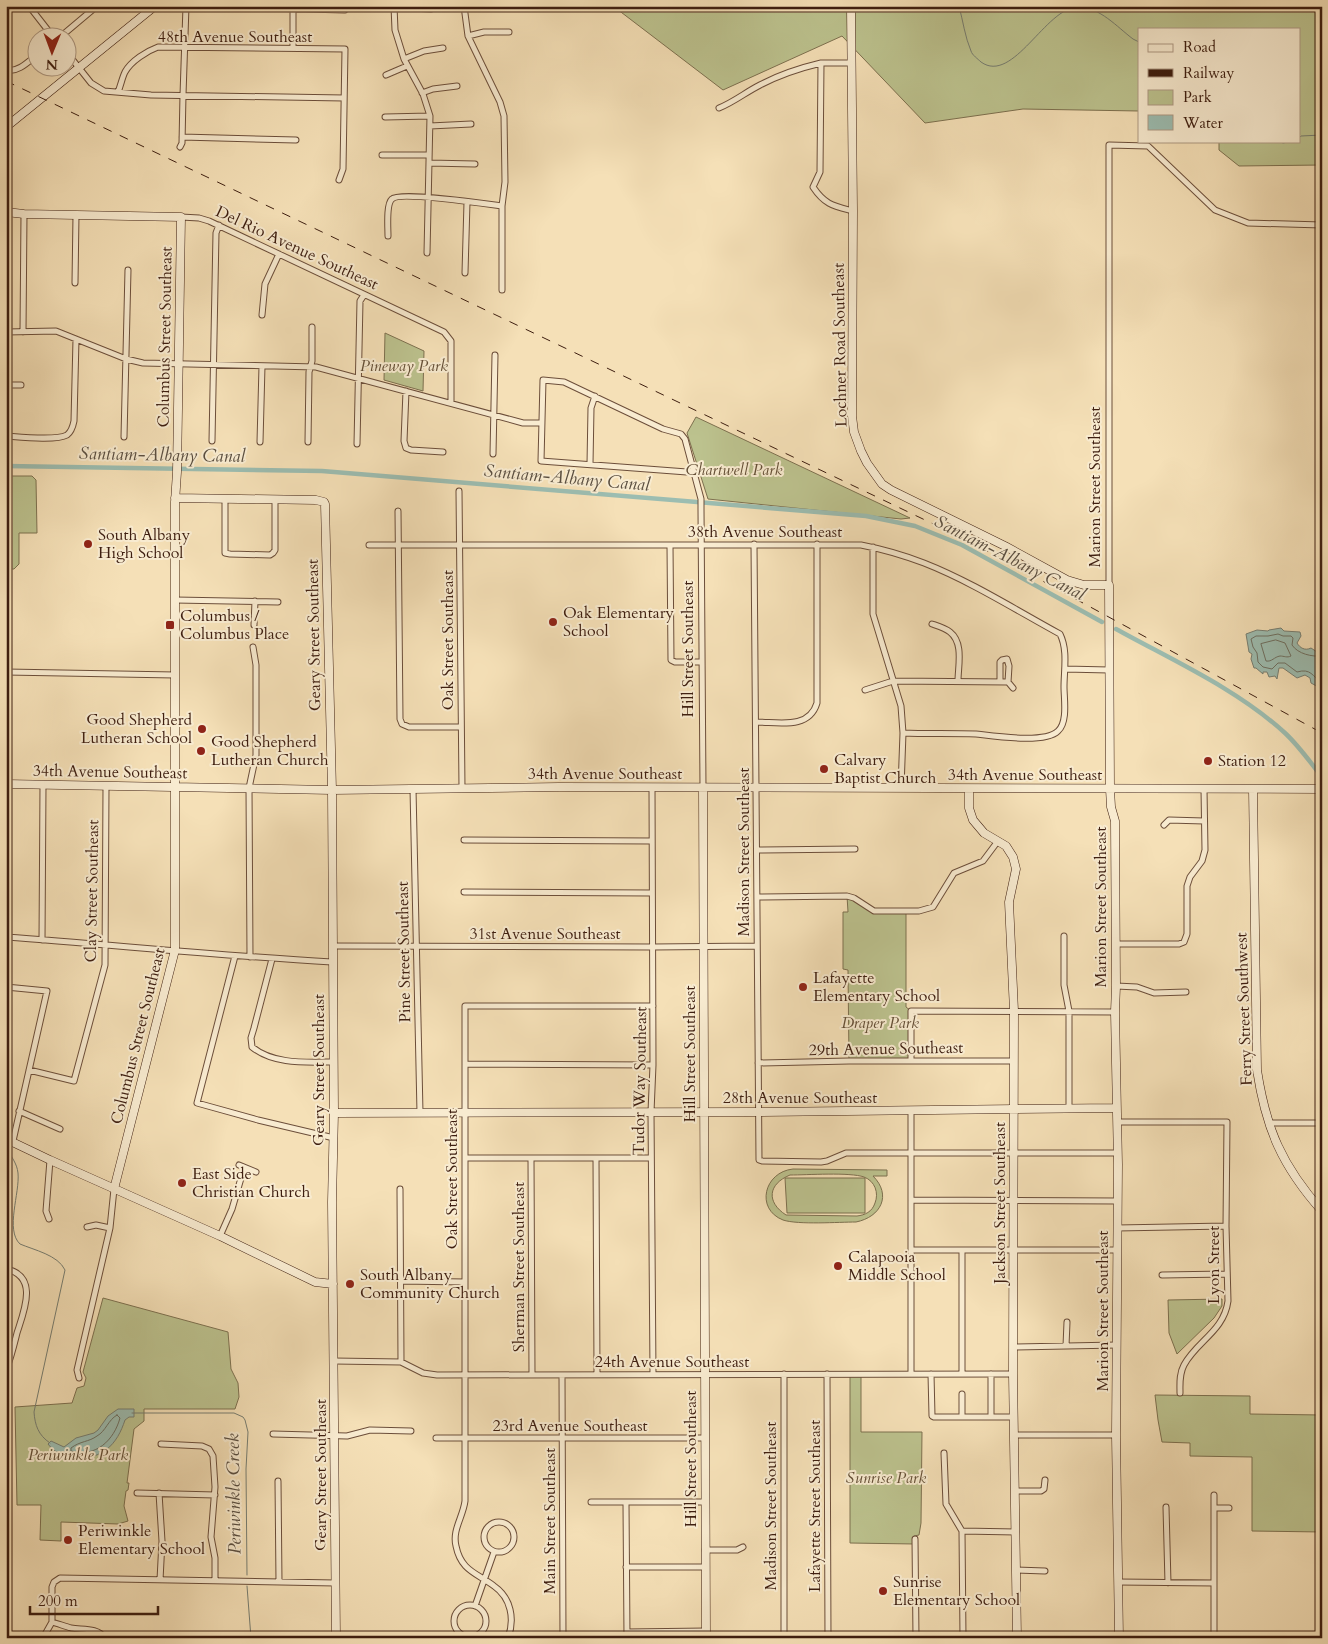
<svg xmlns="http://www.w3.org/2000/svg" width="1328" height="1644" viewBox="0 0 1328 1644" font-family="Cardo,serif">
<style>
.green{fill:#bcc28e;stroke:#7d704f;fill-rule:evenodd}
.water{fill:#9cbdb1;stroke:#767d71}
.lines{fill:none;stroke-linecap:round;stroke-linejoin:round}
.shore{stroke:#6d6e60;stroke-width:1}
.stream{stroke:#767d71;stroke-width:1}
.canal{stroke:#9cbdb1;stroke-width:4.5}
.street-casing{stroke:#6c4e3a;stroke-width:7}
.secondary-casing{stroke:#3e1e10;stroke-width:9}
.street{stroke:#f8ebd0;stroke-width:5}
.secondary{stroke:#f8ebd0;stroke-width:8}
.rail{stroke:#3e1e10;stroke-width:1;stroke-dasharray:9 9;stroke-linecap:butt}
.poi-dot{fill:#8f2418;stroke:#f8ebd0;stroke-width:2}
.labels{text-anchor:middle;dominant-baseline:central;stroke-width:4;stroke-linejoin:round;paint-order:stroke}
.street-label{font-size:16px;fill:#3e1e10;stroke:#f8ebd0}
.park-label{font-size:16px;font-style:italic;fill:#644f36;stroke:#f8ebd0}
.poi-label{font-size:16px;fill:#3e1e10;stroke:#f8ebd0;text-anchor:start}
.water-label{font-size:18px;font-style:italic;fill:#5a4e40;stroke:#f8ebd0}
</style>
<rect width="100%" height="100%" fill="#f5e0b7"/>
<filter id="stains"><feTurbulence type="fractalNoise" baseFrequency=".004" numOctaves="4"/><feColorMatrix values="0 0 0 0 .2 0 0 0 0 .09 0 0 0 0 .02 0 0 0 .5 -.17"/></filter>
<radialGradient id="worn" r=".72"><stop offset=".6" stop-color="#630" stop-opacity="0"/><stop offset="1" stop-color="#630" stop-opacity=".3"/></radialGradient>
<path class="green" d="M613,6H1322V165L1239,166L1219,150V141H1299V29H1139V111L1023,109L925,123L842,36L723,90Z
M385,333L424,351L423,391L384,380Z
M696,417L910,518L901,519L708,499L687,433Z
M6,476H32L36,480L37,533H19V564L14,569H6Z
M847,896L874,911L906,912V1007L911,1011V1060L849,1061L848,970L843,969V912H848Z
M793,1169L887,1170V1176H873C892,1195 881,1217 856,1222C839,1222 798,1225 783,1220C755,1209 764,1172 793,1169ZM790,1175C807,1175 850,1172 864,1177C875,1181 879,1193 875,1203C872,1212 865,1215 857,1216L786,1215C766,1202 768,1184 790,1175Z
M785,1178H865V1213H787Z
M103,1298L228,1332L231,1369L238,1383L239,1397L235,1409H144V1421L134,1429L127,1483H129L128,1490L126,1491L124,1506L128,1521L118,1524L61,1522V1541L40,1540L41,1505H17L15,1407L72,1403L77,1388L84,1386L86,1378L83,1372Z
M1222,1299V1306L1214,1318L1177,1354L1169,1333L1168,1300Z
M850,1374H861V1432H922L921,1523L919,1535L914,1536L915,1544L850,1543Z
M1155,1395L1250,1396V1414L1322,1415V1532L1252,1531V1457L1190,1456V1443L1162,1442L1158,1420Z"/>
<path class="water" d="M1281,628L1284,631L1300,632L1301,636L1297,643C1300,648 1305,651 1311,648L1317,652L1322,650V689L1311,683L1310,678L1305,675L1297,678L1283,668H1279L1277,679L1275,676L1269,677L1267,672H1263V674L1256,668H1254L1251,659L1252,654L1249,652L1246,634L1257,630L1268,631L1269,630Z
M118,1409H134V1417H129L125,1420C121,1432 116,1442 106,1450C90,1462 60,1461 48,1444L51,1441L64,1447L76,1438L94,1433L98,1430L108,1416Z"/>
<g class="lines">
<path class="shore" d="M1276,640L1285,643L1291,656C1287,658 1284,656 1280,656C1274,657 1272,662 1266,661L1261,644Z
M1322,656C1312,657 1298,654 1292,645L1293,638L1291,636H1283L1278,634L1268,636H1256L1251,639L1253,647L1257,653L1258,662L1263,667L1272,669L1278,663H1285L1297,672C1311,668 1312,676 1322,683
M117,1415L120,1418C114,1440 96,1458 71,1451V1448C80,1441 89,1442 97,1436C106,1431 108,1420 117,1415Z"/>
<path class="stream" d="M959,6C963,21 965,37 971,51C972,55 978,59 981,62C1013,85 1046,7 1078,7C1100,7 1117,27 1133,39L1139,42
M1299,138L1301,136L1322,135
M1279,141L1283,143L1293,141
M7,1148C11,1157 17,1163 18,1173C20,1193 5,1230 20,1244C34,1250 58,1255 65,1270L34,1412C35,1425 38,1435 50,1443
M132,1413H234L243,1417L245,1420L248,1432L246,1469L247,1575
M247,1586L251,1638"/>
<path class="canal" d="M6,466L322,471L866,516L915,526L962,545L1102,622
M1116,629C1172,660 1237,689 1285,733C1299,746 1310,762 1322,777"/>
<defs>
<path id="street" d="M29,6L54,38
M264,6L266,8L345,10
M394,6L395,30L404,59L423,94L430,116L427,253
M464,6L468,36L500,102L504,116L505,182L502,206V290
M394,7L431,9
M468,36L484,32H509
M59,38L97,6
M293,48V9
M68,54L91,83L104,91L151,95L344,98
M404,59L424,51L443,48
M852,63H821L820,172L813,187C825,205 834,206 853,211
M6,70C18,73 29,61 38,54
M386,75L407,66
M118,92C121,85 122,78 125,72C131,61 147,51 158,47L345,49L343,169L339,180
M422,93L433,89L457,86
M183,95L186,6
M719,108C734,102 746,92 760,85C779,75 800,68 821,63
M385,117L430,116
M430,126L471,124
M182,137L296,140
M180,147L182,143L183,95
M382,155H429
M429,163L475,164
M181,217L199,218L209,221L444,332L451,341V403
M388,236C388,228 386,204 392,199C399,191 487,204 502,206
M465,273L467,202
M75,283L76,215
M262,315L265,284L279,254
M6,332L56,331L126,359L143,363L316,367L523,423H541
M23,332L24,214
M6,385H21
M406,391L404,441L406,448L411,450L443,452
M6,436C20,437 56,441 67,435C71,432 73,426 74,421L76,339
M124,437L128,270
M212,441L216,233L219,225
M260,442L262,366
M308,442L309,372L312,361V327
M357,444L360,301L364,295
M493,454L495,355
M590,464L591,408L595,396
M693,471L687,472L541,461L543,380L564,382L663,429L681,434L685,439L701,499V509L703,788
M459,491L462,788
M225,499V553L230,554L270,555L273,553L275,550V500
M398,511L400,719L402,724L409,727H461
M754,544L759,1160L762,1161L821,1162L827,1161L846,1153H1117
M369,545H861C882,549 903,555 924,563C970,581 1016,610 1060,634C1068,650 1064,670 1064,687C1064,699 1068,722 1058,731C1045,744 994,736 976,734C952,733 927,734 903,733
M670,545L671,660L675,662H702
M873,547V614L901,706L903,733L901,788
M1109,585V145L1148,146L1215,210L1248,223L1322,225
M175,600L278,602
M932,624C938,626 945,628 950,632C964,643 958,666 958,681
M254,625L255,601
M1065,669L1109,670
M6,672L175,675
M1000,682V662L1002,660L1007,659L1009,666L1008,682L1013,688
M865,690L893,681L1008,682
M756,722C778,722 809,730 817,703V544
M652,788L653,1065L651,1112L653,1374
M413,789L420,1113
M1164,825L1169,820L1204,821
M464,840L652,841
M757,850L855,849
M464,892L652,893
M757,897L847,896L854,898L874,911H919L933,907L954,873L983,861L998,841
M1064,936V985L1069,1011V1108
M6,937C115,945 223,956 332,962
M42,940L43,785
M1116,944H1179L1184,942L1187,934V886L1190,877L1202,861L1205,850L1204,789
M333,946L653,947L757,946
M235,956L197,1103L258,1120L334,1138
M250,957L249,788L256,755V665L253,647
M272,959L254,1028L251,1038L252,1047C274,1065 307,1062 333,1062
M1116,986L1137,987L1154,993L1186,992
M6,987L47,991L13,1141
M911,1060V1011L1115,1012
M758,1063L849,1061H1014
M465,1064L653,1065
M29,1070L74,1081L105,965L106,787
M19,1111L60,1129
M911,1111V1374
M1117,1122H1227L1226,1226L1228,1301C1224,1331 1197,1341 1184,1365C1179,1374 1180,1384 1180,1393
M1269,1123H1322
M465,1158H651
M596,1158L597,1374
M531,1159L532,1375
M239,1165L256,1172
M400,1189L401,1362
M911,1200L1117,1201
M49,1219L46,1211L50,1160
M87,1227L96,1225L110,1228
M1117,1228L1226,1226
M220,1236L232,1209L244,1168
M911,1250H1117
M962,1250V1374
M6,1269C39,1276 24,1311 17,1333C14,1345 11,1358 6,1370
M1162,1275L1227,1274
M401,1281L465,1282
M1066,1346L1067,1322
M1014,1347L1117,1345
M334,1361L401,1362L423,1373L437,1375L1013,1374
M784,1374V1638
M827,1374L828,1638
M931,1374L932,1416L934,1417H991V1374
M562,1375L563,1638
M79,1378L77,1370L110,1228L114,1189
M962,1394V1417
M991,1417H1014
M273,1434L347,1436L370,1430L411,1431
M1014,1435H1116
M436,1438H705
M161,1444L202,1446L209,1449L213,1456L215,1487L211,1537L215,1558V1580
M944,1453L946,1504L962,1531L963,1638
M278,1481L279,1582
M1015,1491H1041L1044,1489L1045,1480
M137,1493L215,1495
M159,1493L162,1541L160,1580
M591,1502H704
M626,1503L627,1638
M1166,1507L1168,1583
M1214,1508H1229
M484 1537a15 15 0 1 1 30 0a15 15 0 1 1-30 0Z
M962,1531L1016,1532
M915,1539L916,1638
M705,1550H737L743,1547
M626,1567H706
M1016,1570L1045,1571
M1118,1582L1214,1583
M454 1621a16 16 0 1 1 32 0a16 16 0 1 1-32 0Z
M475,1606L494,1552
M52,1622C58,1624 65,1626 71,1628C83,1630 97,1627 105,1638
M627,1632L706,1631
M43,1638L52,1622V1587L54,1582L60,1578L335,1583
M508,1638C515,1619 511,1598 494,1586C477,1573 461,1571 456,1546C452,1530 463,1517 465,1501V1006H653
M1214,1638V1495"/>
<path id="secondary" d="M851,6L853,211L852,416L854,432L861,451L867,463L882,484L891,490L1005,546L1067,580L1084,585H1109L1110,789L1111,807L1115,821L1116,986L1115,1012L1118,1164L1116,1435L1119,1638
M6,127L155,6
M6,212L24,214L181,217L177,472L175,502V950L114,1189
M175,498L316,500L324,502L325,504L332,790L334,1113L332,1202L336,1638
M6,784L332,790L559,787L1322,789
M703,788L706,1638
M969,789V808L973,820L984,833L1006,846L1013,857L1016,869L1009,902L1014,1011L1013,1374L1017,1638
M1253,789L1257,1070C1266,1129 1282,1166 1322,1211
M334,1113L758,1112L1116,1108
M6,1139L50,1160L220,1236L315,1282L333,1284"/>
</defs>
<use href="#street" class="street-casing"/>
<use href="#secondary" class="secondary-casing"/>
<use href="#street" class="street"/>
<use href="#secondary" class="secondary"/>
<path class="rail" d="M6,81L969,541L1322,733"/>
</g>
<g class="poi-dot">
<circle cx="88" cy="544" r="5"/>
<circle cx="553" cy="622" r="5"/>
<rect x="165" y="620" width="10" height="10" rx="2.5"/>
<circle cx="202" cy="729" r="5"/>
<circle cx="201" cy="751" r="5"/>
<circle cx="1208" cy="761" r="5"/>
<circle cx="824" cy="769" r="5"/>
<circle cx="803" cy="987" r="5"/>
<circle cx="182" cy="1183" r="5"/>
<circle cx="838" cy="1266" r="5"/>
<circle cx="350" cy="1284" r="5"/>
<circle cx="68" cy="1540" r="5"/>
<circle cx="883" cy="1591" r="5"/>
</g>
<g class="labels">
<g class="street-label">
<text x="235" y="37">48th Avenue Southeast</text>
<text transform="translate(297 248) rotate(25)">Del Rio Avenue Southeast</text>
<text transform="translate(165 337) rotate(-89)">Columbus Street Southeast</text>
<text transform="translate(840 345) rotate(-91)">Lochner Road Southeast</text>
<text transform="translate(1095 487) rotate(-90)">Marion Street Southeast</text>
<text x="765" y="532">38th Avenue Southeast</text>
<text transform="translate(314 635) rotate(-91)">Geary Street Southeast</text>
<text transform="translate(448 640) rotate(-90)">Oak Street Southeast</text>
<text transform="translate(688 649) rotate(-90)">Hill Street Southeast</text>
<text transform="translate(110 772) rotate(1)">34th Avenue Southeast</text>
<text x="605" y="774">34th Avenue Southeast</text>
<text x="1025" y="775">34th Avenue Southeast</text>
<text transform="translate(744 852) rotate(-90)">Madison Street Southeast</text>
<text transform="translate(92 891) rotate(-89)">Clay Street Southeast</text>
<text transform="translate(1101 907) rotate(-90)">Marion Street Southeast</text>
<text x="545" y="934">31st Avenue Southeast</text>
<text transform="translate(404 952) rotate(-91)">Pine Street Southeast</text>
<text transform="translate(1244 1009) rotate(-92)">Ferry Street Southwest</text>
<text transform="translate(138 1036) rotate(-76)">Columbus Street Southeast</text>
<text transform="translate(886 1049) rotate(-1)">29th Avenue Southeast</text>
<text transform="translate(690 1054) rotate(-90)">Hill Street Southeast</text>
<text transform="translate(319 1070) rotate(-90)">Geary Street Southeast</text>
<text transform="translate(640 1081) rotate(-89)">Tudor Way Southeast</text>
<text x="800" y="1098">28th Avenue Southeast</text>
<text transform="translate(452 1179) rotate(-90)">Oak Street Southeast</text>
<text transform="translate(1000 1203) rotate(-90)">Jackson Street Southeast</text>
<text transform="translate(1214 1265) rotate(-90)">Lyon Street</text>
<text transform="translate(519 1267) rotate(-90)">Sherman Street Southeast</text>
<text transform="translate(1103 1311) rotate(-90)">Marion Street Southeast</text>
<text x="672" y="1362">24th Avenue Southeast</text>
<text x="570" y="1426">23rd Avenue Southeast</text>
<text transform="translate(691 1459) rotate(-90)">Hill Street Southeast</text>
<text transform="translate(321 1475) rotate(-90)">Geary Street Southeast</text>
<text transform="translate(771 1506) rotate(-90)">Madison Street Southeast</text>
<text transform="translate(815 1506) rotate(-90)">Lafayette Street Southeast</text>
<text transform="translate(550 1521) rotate(-90)">Main Street Southeast</text>
</g>
<g class="park-label">
<text x="404" y="366">Pineway Park</text>
<text x="734" y="470">Chartwell Park</text>
<text x="880" y="1023">Draper Park</text>
<text x="78" y="1455">Periwinkle Park</text>
<text x="886" y="1478">Sunrise Park</text>
</g>
<g class="poi-label">
<text x="98" y="535">South Albany<tspan x="98" dy="18">High School</tspan></text>
<text x="563" y="613">Oak Elementary<tspan x="563" dy="18">School</tspan></text>
<text x="180" y="616">Columbus /<tspan x="180" dy="18">Columbus Place</tspan></text>
<text x="192" y="720" text-anchor="end">Good Shepherd<tspan x="192" dy="18">Lutheran School</tspan></text>
<text x="211" y="742">Good Shepherd<tspan x="211" dy="18">Lutheran Church</tspan></text>
<text x="834" y="760">Calvary<tspan x="834" dy="18">Baptist Church</tspan></text>
<text x="1218" y="761">Station 12</text>
<text x="813" y="978">Lafayette<tspan x="813" dy="18">Elementary School</tspan></text>
<text x="192" y="1174">East Side<tspan x="192" dy="18">Christian Church</tspan></text>
<text x="848" y="1257">Calapooia<tspan x="848" dy="18">Middle School</tspan></text>
<text x="360" y="1275">South Albany<tspan x="360" dy="18">Community Church</tspan></text>
<text x="78" y="1531">Periwinkle<tspan x="78" dy="18">Elementary School</tspan></text>
<text x="893" y="1582">Sunrise<tspan x="893" dy="18">Elementary School</tspan></text>
</g>
<g class="water-label">
<text transform="translate(162 455) rotate(1)">Santiam-Albany Canal</text>
<text transform="translate(567 478) rotate(5)">Santiam-Albany Canal</text>
<text transform="translate(1010 558) rotate(27)">Santiam-Albany Canal</text>
<text transform="translate(234 1494) rotate(-91)">Periwinkle Creek</text>
</g>
</g>
<rect width="1328" height="1644" fill="none" stroke="#f5e0b7" stroke-width="25"/>
<rect x="8" y="8" width="1313" height="1629" fill="none" stroke="#3e1e10" stroke-width="2.5"/>
<rect x="12" y="12" width="1303" height="1619" fill="none" stroke="#3e1e10"/>
<rect x="1138" y="28" width="162" height="115" fill="#f8ebd0" stroke="#ae9983"/>
<rect x="1148" y="44" width="25" height="8" fill="#f8ebd0" stroke="#ae9983"/>
<text x="1183" y="52" font-size="15" fill="#3e1e10">Road</text>
<rect x="1148" y="69" width="25" height="8" fill="#3e1e10" stroke="#ae9983"/>
<text x="1183" y="78" font-size="15" fill="#3e1e10">Railway</text>
<rect x="1148" y="90" width="25" height="15" fill="#bcc28e" stroke="#ae9983"/>
<text x="1183" y="102" font-size="15" fill="#3e1e10">Park</text>
<rect x="1148" y="115" width="25" height="15" fill="#9cbdb1" stroke="#ae9983"/>
<text x="1183" y="128" font-size="15" fill="#3e1e10">Water</text>
<g transform="translate(52 52) rotate(181)"><circle r="24" fill="#f8ebd0" stroke="#ae9983"/>
<path d="M0-4L9 19L0 12L-9 19Z" fill="#8f2418"/>
<text y="-8" font-size="14" font-weight="bold" text-anchor="middle" fill="#3e1e10">N</text>
</g>
<path d="M30 1606v8h128v-8" fill="none" stroke="#3e1e10" stroke-width="2.5"/>
<text x="38" y="1606" font-size="15" fill="#3e1e10" stroke="#f8ebd0" stroke-width="4" paint-order="stroke">200 m</text>
<rect width="100%" height="100%" filter="url(#stains)"/>
<rect width="100%" height="100%" fill="url(#worn)"/>
</svg>
